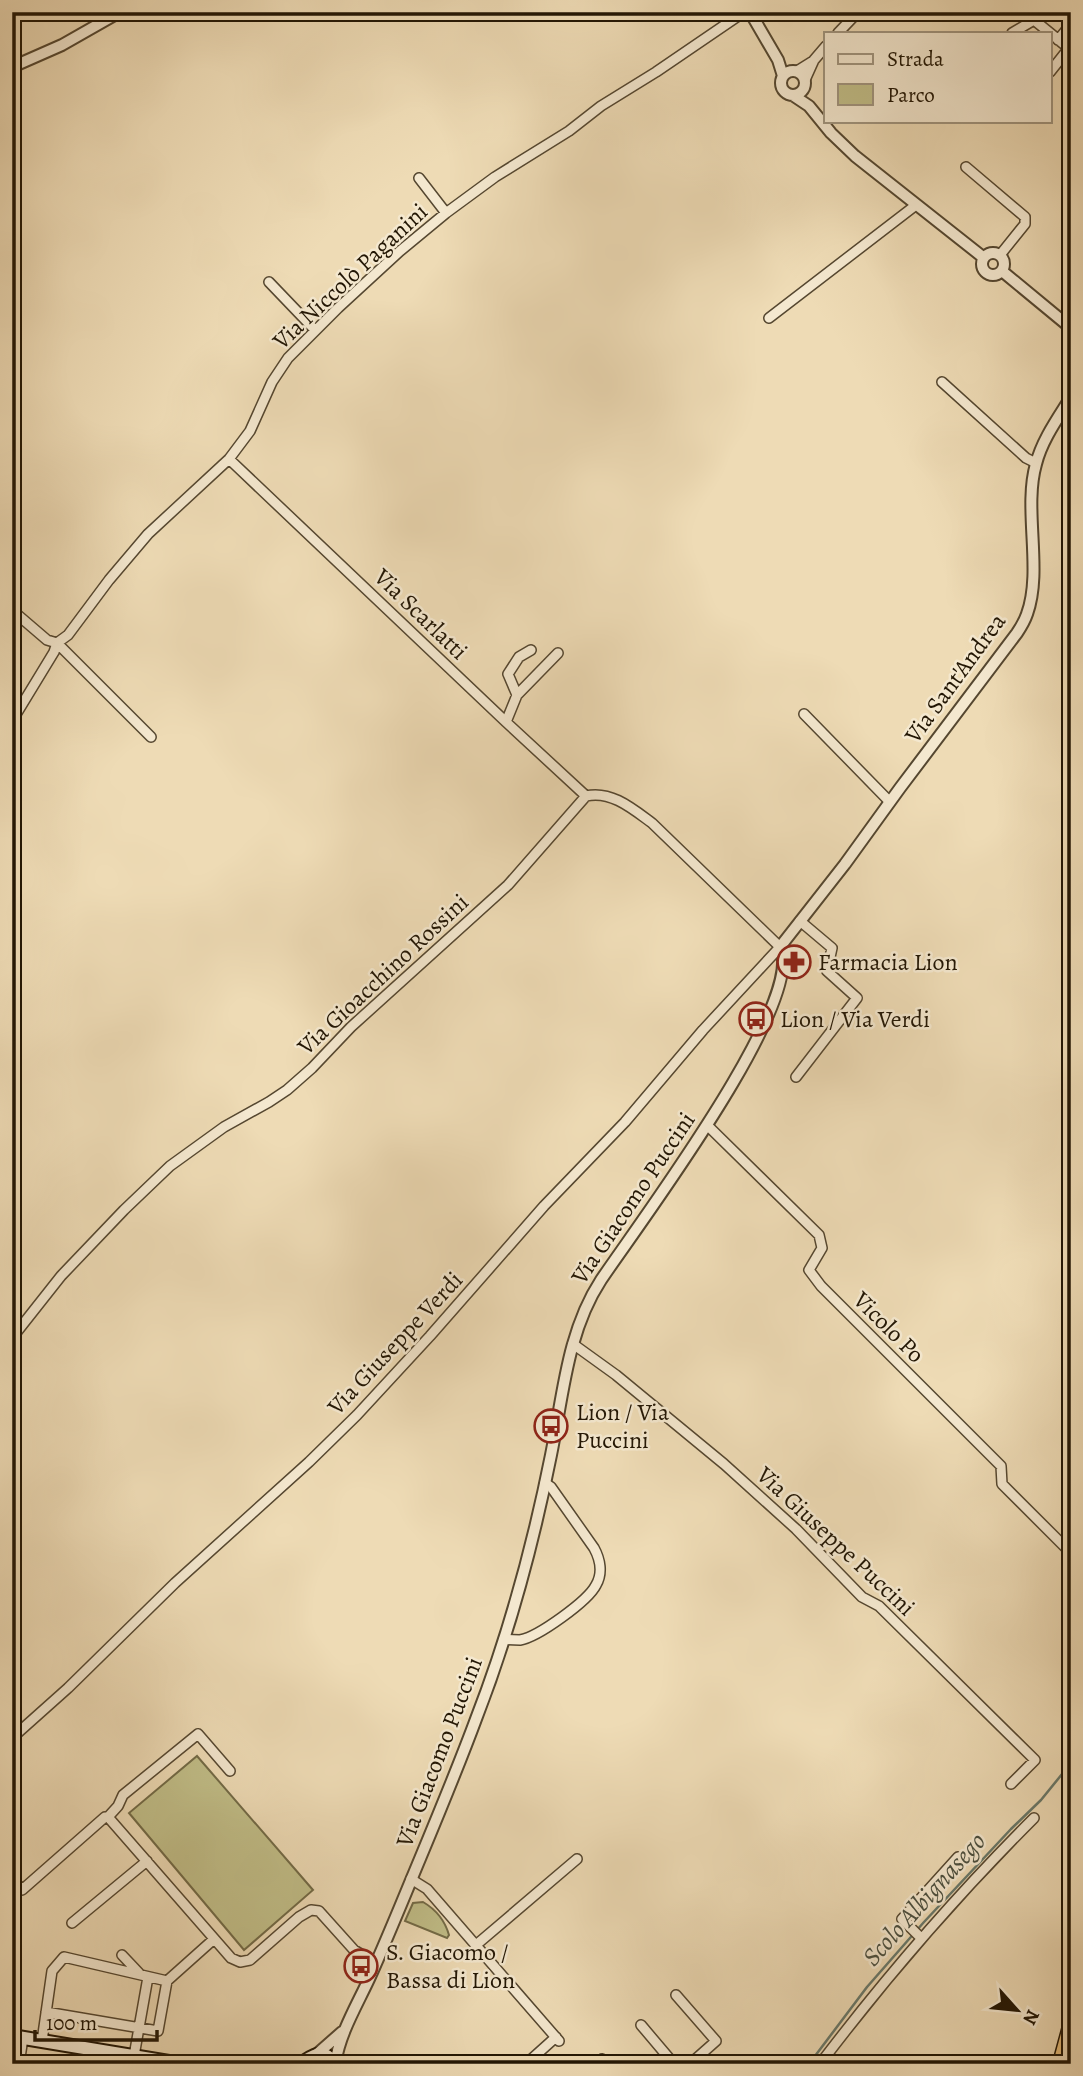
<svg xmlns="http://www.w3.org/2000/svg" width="1083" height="2076" viewBox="0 0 1083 2076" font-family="Alegreya,serif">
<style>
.green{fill:#c1be88;stroke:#726a46;stroke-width:2}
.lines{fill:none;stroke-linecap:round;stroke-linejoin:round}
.stream{stroke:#69796b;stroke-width:2.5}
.minor-casing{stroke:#554730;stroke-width:12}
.tertiary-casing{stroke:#554730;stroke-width:14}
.secondary-casing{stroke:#221604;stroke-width:16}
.motorway-casing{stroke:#221604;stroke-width:19}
.minor{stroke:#f4e8cf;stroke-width:9}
.tertiary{stroke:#f4e8cf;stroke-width:10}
.secondary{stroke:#f4e8cf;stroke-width:12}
.motorway{stroke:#e7be7a;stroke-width:16}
.labels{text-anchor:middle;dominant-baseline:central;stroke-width:5;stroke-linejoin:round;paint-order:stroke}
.street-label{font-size:24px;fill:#221604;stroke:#f4e8cf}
.poi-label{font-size:24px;fill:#221604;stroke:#f4e8cf;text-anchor:start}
.water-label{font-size:26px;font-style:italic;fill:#4c5040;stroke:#f4e8cf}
</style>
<rect width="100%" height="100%" fill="#eedbb5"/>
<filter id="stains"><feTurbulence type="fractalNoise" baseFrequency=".00286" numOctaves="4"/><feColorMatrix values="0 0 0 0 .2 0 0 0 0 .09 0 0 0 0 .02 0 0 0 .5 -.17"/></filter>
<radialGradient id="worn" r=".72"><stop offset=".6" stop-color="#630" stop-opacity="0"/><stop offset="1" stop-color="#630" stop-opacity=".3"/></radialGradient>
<path class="green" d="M197,1756L313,1890L244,1950L129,1813Z
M423,1902C435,1909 445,1921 449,1935L447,1938L405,1921L413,1903Z"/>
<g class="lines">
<path class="stream" d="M809,2064L867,1987L924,1922L1011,1829L1041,1800L1071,1763"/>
<defs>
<path id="minor" d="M838,33L858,12
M1012,33L1034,20L1071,50
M1058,40L1071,24
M797,71L813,61
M1050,72L1069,48
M805,80L814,60L826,46
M966,167L1025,217V224L1000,255
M419,178L446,213
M269,282L315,330
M769,318L916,205
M942,382L1026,458L1036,463
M229,459L506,722L586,796
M12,610L47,640L57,643L151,737
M517,695L508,674L519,657L531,650
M804,714L890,802
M12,721L54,652L57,643L68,635L109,580L148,534L229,459L250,431L272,382L288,358L338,308L400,251L446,213L495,177L569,131L601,106L656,72L744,12
M506,722L517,695L558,653
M796,1077L857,998L827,971L832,948L800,921
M707,1125L819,1235L822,1248L809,1270L821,1286L1001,1466L1002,1484L1071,1553
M12,1338L61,1276L124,1210L170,1166L224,1127L269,1102L287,1090L312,1068L351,1027L508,885L586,796C611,790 633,809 652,823L780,947L703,1030L625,1122L544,1206L430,1336L357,1415L309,1462L175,1583L68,1688L12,1738
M573,1344L616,1375L724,1464L796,1529L862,1597L879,1606L1035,1760L1011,1784
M504,1639C509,1640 515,1640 520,1640C538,1637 588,1601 596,1585C603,1573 600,1559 594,1548L551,1487L545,1483
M108,1817L118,1806L123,1795L198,1734L230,1771
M12,1878L22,1890L105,1817H108L231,1958L240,1962L250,1960L299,1917L311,1910L319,1911L354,1950L376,1963
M411,1879L427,1889L559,2041
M72,1923L147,1861
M921,1938L902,1919L958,1857
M476,1945L577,1859
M122,1955L139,1973
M676,1995L716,2041L690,2064
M46,2012L158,2031L167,1981L214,1939
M641,2025L674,2064
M42,2041L52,1971L64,1957L167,1981
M134,2056L148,1977
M602,2059L606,2064
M19,2064L23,2038
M109,2064L111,2053
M526,2064L556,2037
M820,2064C886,1977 957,1895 1034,1818"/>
<path id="tertiary" d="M750,12L778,60L783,76
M12,67L62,45L120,12
M781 83a12 12 0 1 1 24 0a12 12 0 1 1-24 0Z
M794,96L809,106L831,133L855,156L984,258
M982 264a11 11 0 1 1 22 0a11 11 0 1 1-22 0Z
M1002,271L1071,328
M317,2054L342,2032
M335,2064C340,2033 356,2007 369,1979C384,1946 398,1912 412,1878C434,1825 456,1773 476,1719C509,1634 533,1545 551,1455C563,1396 567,1332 601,1280C635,1229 808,1000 780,947L845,864L900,788L1017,633C1021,627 1025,620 1027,614C1043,570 1023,509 1036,464C1042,440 1058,418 1071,397"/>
<path id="secondary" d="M12,2036L181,2064
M300,2064C314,2056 323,2047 335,2064"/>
<path id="motorway" d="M1061,2064L1071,2027"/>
</defs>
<use href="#minor" class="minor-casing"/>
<use href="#tertiary" class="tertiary-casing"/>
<use href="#secondary" class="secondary-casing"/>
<use href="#motorway" class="motorway-casing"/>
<use href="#minor" class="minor"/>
<use href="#tertiary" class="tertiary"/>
<use href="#secondary" class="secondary"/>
<use href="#motorway" class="motorway"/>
</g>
<defs>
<symbol id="pharmacy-ring" viewBox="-11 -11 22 22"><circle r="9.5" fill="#f4e8cf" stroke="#8f2418" stroke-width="1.5"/><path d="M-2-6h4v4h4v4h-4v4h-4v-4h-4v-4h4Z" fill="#8f2418"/></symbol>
<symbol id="bus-ring" viewBox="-11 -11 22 22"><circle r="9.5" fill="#f4e8cf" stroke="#8f2418" stroke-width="1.5"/><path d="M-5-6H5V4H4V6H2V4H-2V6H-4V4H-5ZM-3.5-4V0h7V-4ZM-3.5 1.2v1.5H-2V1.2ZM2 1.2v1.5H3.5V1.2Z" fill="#8f2418"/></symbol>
</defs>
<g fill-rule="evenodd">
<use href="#pharmacy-ring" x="775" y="943" width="38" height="38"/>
<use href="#bus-ring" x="737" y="1000" width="38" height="38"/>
<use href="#bus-ring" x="532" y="1407" width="38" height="38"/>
<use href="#bus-ring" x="342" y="1947" width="38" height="38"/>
</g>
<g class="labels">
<g class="street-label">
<text transform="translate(350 276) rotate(-43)">Via Niccolò Paganini</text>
<text transform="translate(421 614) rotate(44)">Via Scarlatti</text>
<text transform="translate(955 678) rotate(-54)">Via Sant'Andrea</text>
<text transform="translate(383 974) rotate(-43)">Via Gioacchino Rossini</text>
<text transform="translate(633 1198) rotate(-56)">Via Giacomo Puccini</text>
<text transform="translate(889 1327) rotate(45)">Vicolo Po</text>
<text transform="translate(395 1343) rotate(-47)">Via Giuseppe Verdi</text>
<text transform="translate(836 1541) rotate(43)">Via Giuseppe Puccini</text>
<text transform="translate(439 1752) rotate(-69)">Via Giacomo Puccini</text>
</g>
<g class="poi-label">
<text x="818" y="962">Farmacia Lion</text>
<text x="780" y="1019">Lion / Via Verdi</text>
<text x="576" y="1412">Lion / Via<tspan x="576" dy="28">Puccini</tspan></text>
<text x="386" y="1952">S. Giacomo /<tspan x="386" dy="28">Bassa di Lion</tspan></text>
</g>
<g class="water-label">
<text transform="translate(924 1899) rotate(-48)">Scolo Albignasego</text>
</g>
</g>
<rect width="1083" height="2076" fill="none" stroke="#eedbb5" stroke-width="42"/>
<rect x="14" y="14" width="1055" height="2048" fill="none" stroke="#221604" stroke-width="3.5"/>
<rect x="21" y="21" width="1041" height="2034" fill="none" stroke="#221604" stroke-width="2"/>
<rect x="824" y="32" width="228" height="91" fill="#f4e8cf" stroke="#a0947e" stroke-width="2"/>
<rect x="838" y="54" width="35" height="10" fill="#f4e8cf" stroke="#a0947e" stroke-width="2"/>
<text x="887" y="66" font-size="21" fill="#221604">Strada</text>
<rect x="838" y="84" width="35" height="21" fill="#c1be88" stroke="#a0947e" stroke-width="2"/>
<text x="887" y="102" font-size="21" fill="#221604">Parco</text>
<g transform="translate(1017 2010) rotate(117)" stroke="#f4e8cf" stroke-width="5" paint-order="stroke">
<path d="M0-5L12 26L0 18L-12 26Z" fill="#221604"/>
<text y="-10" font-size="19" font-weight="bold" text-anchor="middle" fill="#221604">N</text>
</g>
<path d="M35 2030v10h122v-10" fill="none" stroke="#221604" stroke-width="3.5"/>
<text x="46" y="2030" font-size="21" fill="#221604" stroke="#f4e8cf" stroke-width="5" paint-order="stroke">100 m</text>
<rect width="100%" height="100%" filter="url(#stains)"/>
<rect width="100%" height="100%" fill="url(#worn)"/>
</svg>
